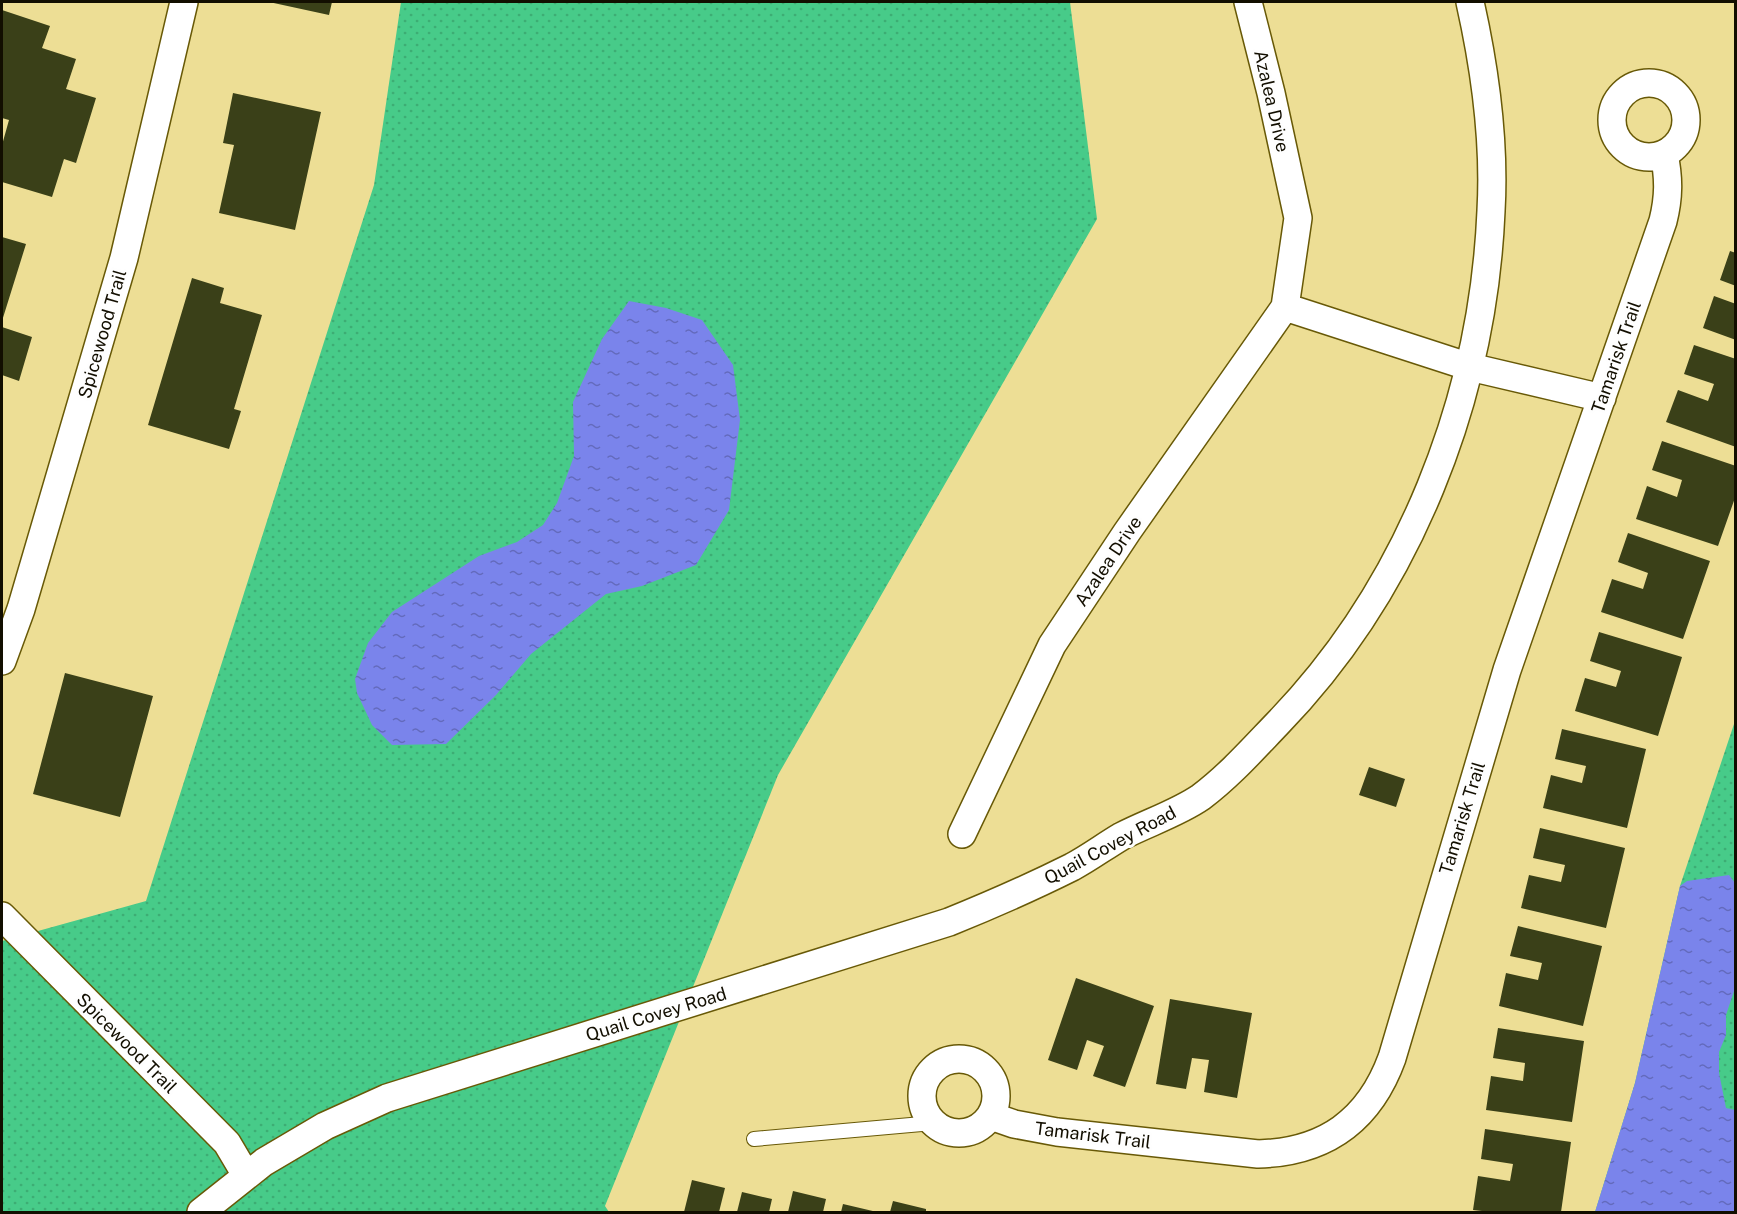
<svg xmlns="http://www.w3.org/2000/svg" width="1737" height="1214" viewBox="0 0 1737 1214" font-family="'Public Sans',sans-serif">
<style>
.grass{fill:url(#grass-dots)}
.water{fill:url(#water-ripples)}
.building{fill:#3a4018}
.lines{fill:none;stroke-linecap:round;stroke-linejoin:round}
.service-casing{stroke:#685907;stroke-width:16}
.minor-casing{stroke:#685907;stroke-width:30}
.service{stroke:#fff;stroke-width:14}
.minor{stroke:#fff;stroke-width:27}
.labels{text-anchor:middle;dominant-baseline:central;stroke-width:6;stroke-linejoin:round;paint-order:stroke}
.street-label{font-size:18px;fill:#120e00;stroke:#fefefe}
</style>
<defs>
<pattern id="grass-dots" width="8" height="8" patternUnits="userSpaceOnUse" patternTransform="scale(1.5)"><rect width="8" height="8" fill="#47cb89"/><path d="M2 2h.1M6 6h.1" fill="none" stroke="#3dad74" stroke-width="1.8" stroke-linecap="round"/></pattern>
<pattern id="water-ripples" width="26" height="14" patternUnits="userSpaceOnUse" patternTransform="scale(1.5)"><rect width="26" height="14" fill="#7a84eb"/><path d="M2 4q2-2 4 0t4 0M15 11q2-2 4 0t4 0" fill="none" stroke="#636abc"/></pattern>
</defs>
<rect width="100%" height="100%" fill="#edde95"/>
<path class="grass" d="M401,2H1070L1097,219L778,775L605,1206L609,1212H2V941L146,901L374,185Z
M1735,721V1212H1595L1635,1083L1680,886Z"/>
<path class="water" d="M629,301L666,308L702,320L733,365L740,420L729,510L696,565L642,586L606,594L531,654L496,695L446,744L392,745L372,725L357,693L355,679L368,643L392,612L479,556L517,542L543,525L557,503L574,456L573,402L602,339Z
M1729,875L1735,883V988L1726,1015V1035L1719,1052V1073L1726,1108L1735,1110V1212H1595L1635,1083L1680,886L1687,881Z"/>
<path class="building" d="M269,2H332L329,15Z
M2,10L50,26L42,48L76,59L66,89L96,98L76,163L64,159L52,197L2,182V145L9,120L2,118Z
M233,93L321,112L295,230L219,213L234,145L223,143Z
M2,237L26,244L2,321Z
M1730,251L1736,253V286L1720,280Z
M192,278L224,288L220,303L262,315L234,409L241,411L229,449L148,425Z
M1714,296L1736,304V340L1703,328Z
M2,327L32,337L19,381L2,375Z
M1694,345L1736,359V447L1666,422L1678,390L1708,401L1714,384L1684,374Z
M1662,441L1736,466V495L1718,546L1636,519L1647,486L1677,497L1682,480L1652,470Z
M1628,533L1710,561L1683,639L1601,612L1612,579L1643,589L1648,573L1618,562Z
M1599,632L1682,657L1658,736L1575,711L1585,678L1616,687L1621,671L1590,661Z
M65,673L153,696L120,817L33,794Z
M1562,729L1646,749L1627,828L1543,808L1551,775L1582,783L1586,766L1555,759Z
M1369,767L1405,779L1396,807L1359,795Z
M1540,828L1625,848L1606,928L1521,908L1529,875L1561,882L1565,865L1533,858Z
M1518,926L1602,946L1583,1026L1499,1006L1506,973L1538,980L1542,963L1510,956Z
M1076,978L1154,1006L1125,1087L1093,1076L1104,1046L1087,1040L1077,1070L1048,1060Z
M1170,999L1252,1013L1237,1098L1204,1092L1209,1060L1192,1058L1186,1089L1156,1084Z
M1498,1028L1584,1041L1572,1122L1486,1110L1491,1076L1523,1081L1525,1063L1493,1058Z
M1485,1129L1571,1142L1561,1212H1491L1473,1210L1478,1176L1510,1181L1513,1164L1481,1159Z
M692,1180L725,1188L719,1212H684Z
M793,1191L826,1199L823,1212H788Z
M742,1192L772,1199L769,1212H737Z
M893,1201L926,1209V1212H890Z
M843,1204L877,1212H841Z"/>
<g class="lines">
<defs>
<path id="service" d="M754,1139L933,1123"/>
<path id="minor" d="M1248,2L1271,93L1298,218L1285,307
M1612 120a37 37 0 1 1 74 0a37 37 0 1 1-74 0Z
M2,661L21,609L124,258L184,2
M962,834L1052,645L1127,532L1285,307L1470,367L1602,398
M2,916L227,1143L246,1175
M922 1096a37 37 0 1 1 74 0a37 37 0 1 1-74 0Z
M991,1116L1014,1124L1057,1132L1258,1154C1325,1152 1369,1121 1392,1058L1507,670L1663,221C1669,197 1669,178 1664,154
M201,1212L264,1162L325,1126L387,1098L949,922C991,905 1032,887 1072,867C1089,858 1105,846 1122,836C1147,823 1178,813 1201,797C1229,776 1253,749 1277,724C1409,588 1483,399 1491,211C1495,141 1485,69 1470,2"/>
</defs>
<use href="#service" class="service-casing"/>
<use href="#minor" class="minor-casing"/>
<use href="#service" class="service"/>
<use href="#minor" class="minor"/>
</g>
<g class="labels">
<g class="street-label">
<text transform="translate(1272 101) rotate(77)">Azalea Drive</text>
<text transform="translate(102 334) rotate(-74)">Spicewood Trail</text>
<text transform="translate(1616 357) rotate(-71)">Tamarisk Trail</text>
<text transform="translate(1108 561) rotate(-56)">Azalea Drive</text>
<text transform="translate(1462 818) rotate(-73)">Tamarisk Trail</text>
<text transform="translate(1110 845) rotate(-28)">Quail Covey Road</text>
<text transform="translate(656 1014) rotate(-17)">Quail Covey Road</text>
<text transform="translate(127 1043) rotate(45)">Spicewood Trail</text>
<text transform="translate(1093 1135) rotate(7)">Tamarisk Trail</text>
</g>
</g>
<rect width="1737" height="1214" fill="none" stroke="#120e00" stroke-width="6"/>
</svg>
